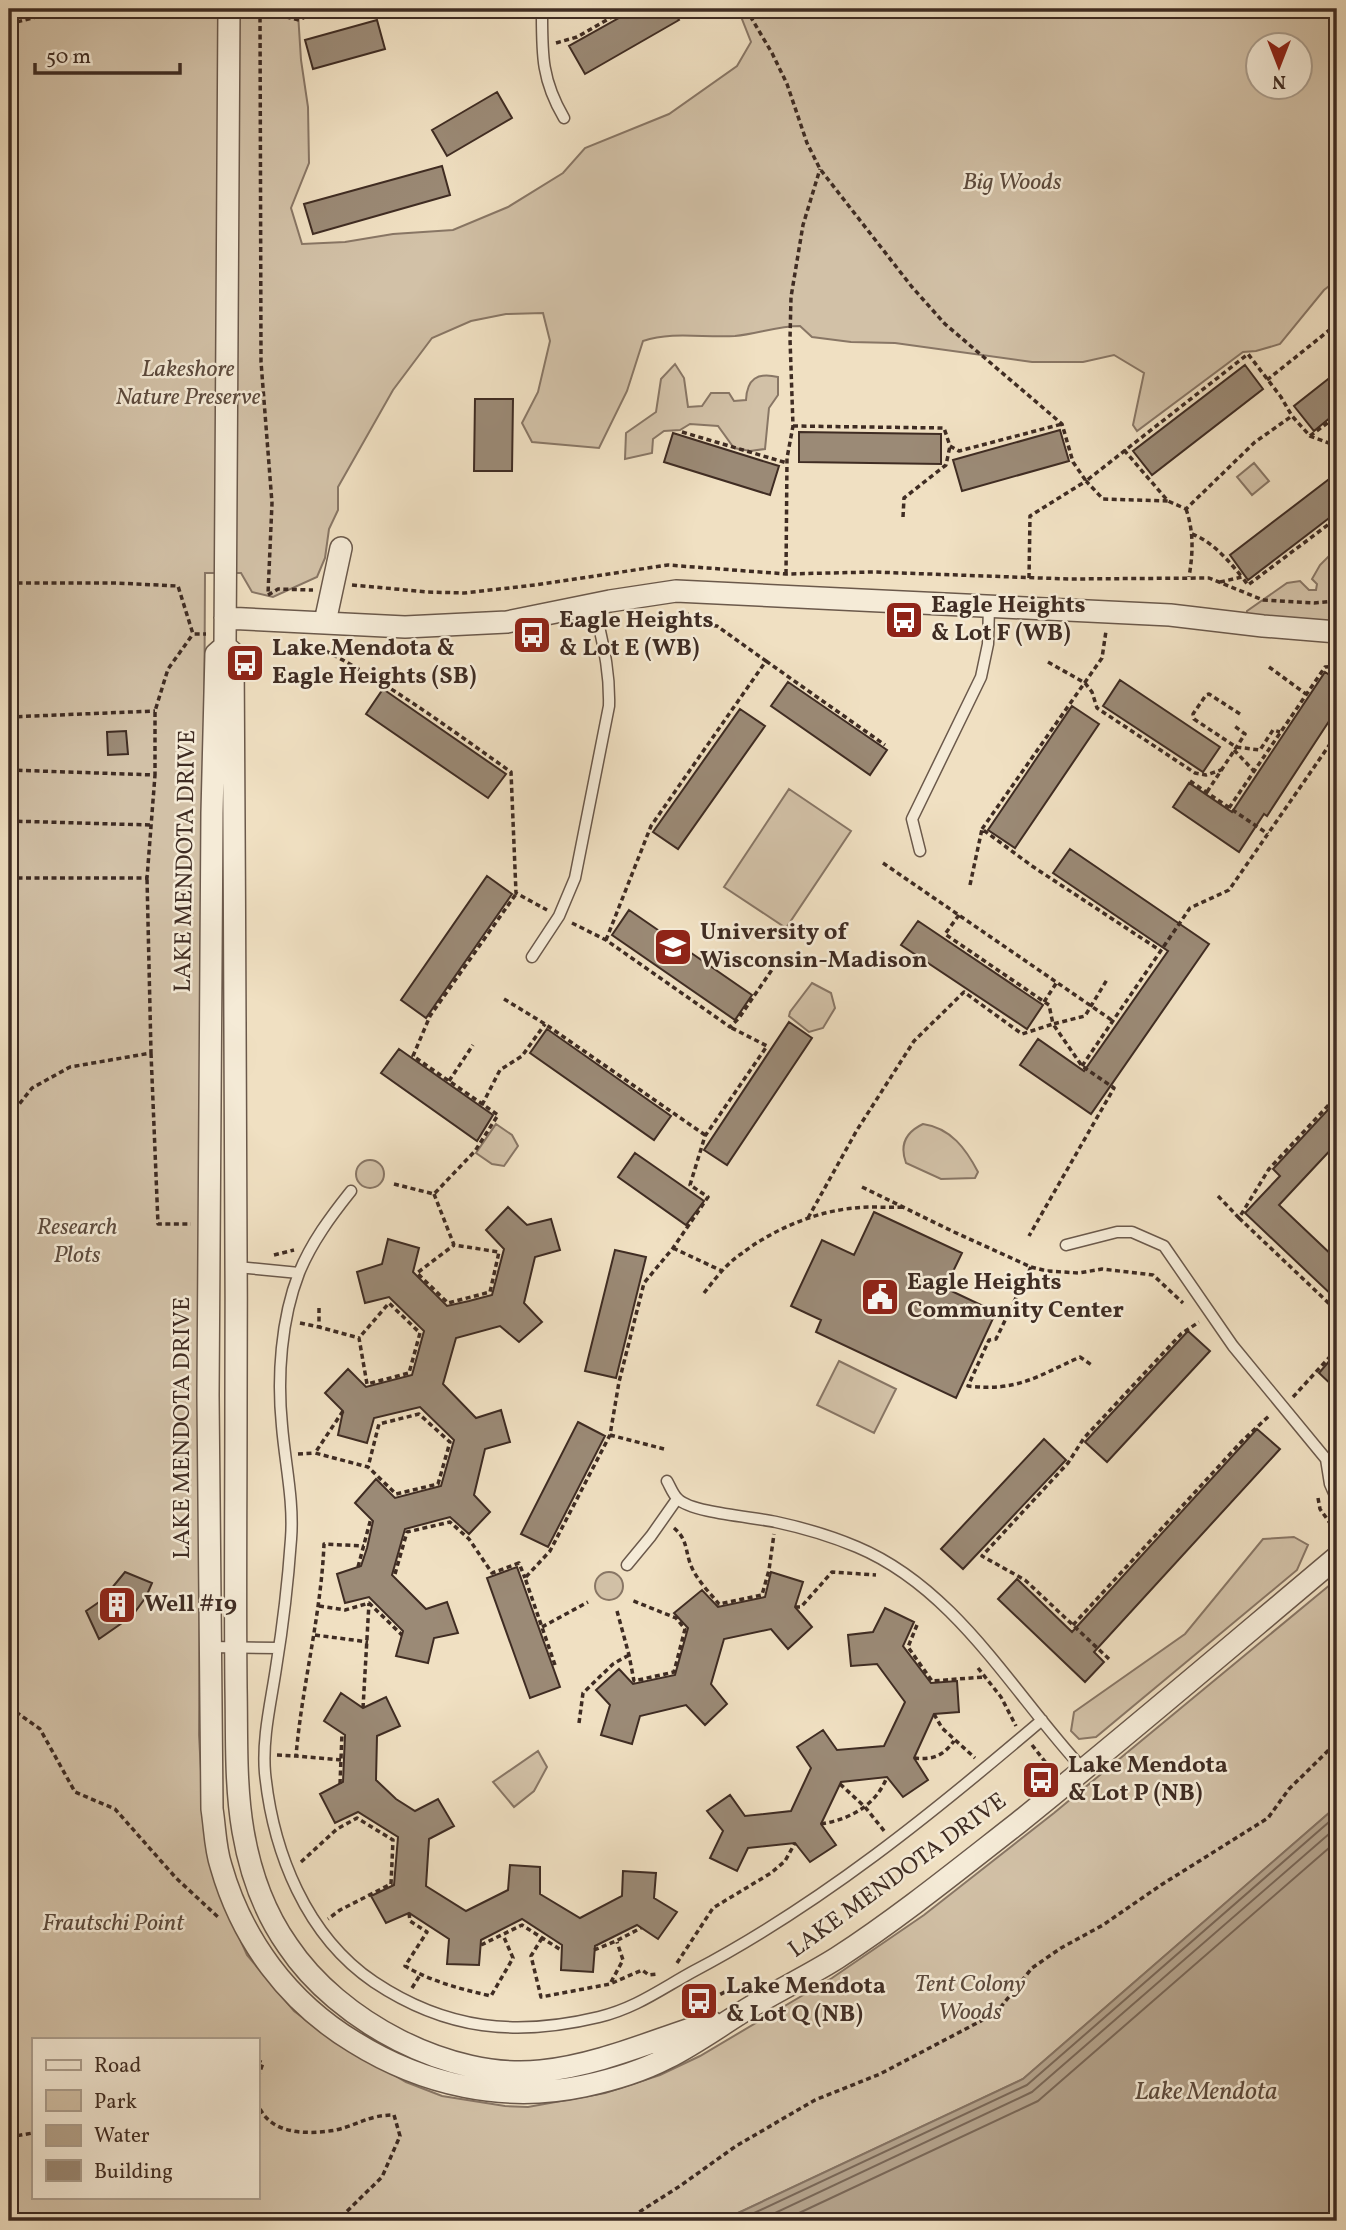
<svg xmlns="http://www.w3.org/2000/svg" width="1346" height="2230" viewBox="0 0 1346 2230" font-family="Vollkorn,serif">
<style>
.green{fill:#d2c1a7;stroke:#887665;stroke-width:2;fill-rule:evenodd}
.water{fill:#b4a38c;stroke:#857362;stroke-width:2}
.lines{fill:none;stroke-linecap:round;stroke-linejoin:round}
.shore{stroke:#7a6858;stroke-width:2}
.building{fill:#9b8a76;stroke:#3f2c23;stroke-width:2}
.service-casing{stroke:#6b594b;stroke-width:13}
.minor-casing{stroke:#6b594b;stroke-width:24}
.path{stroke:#3f2c23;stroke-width:3.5;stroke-dasharray:5 3.5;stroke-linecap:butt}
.service{stroke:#f5ebd7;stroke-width:10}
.minor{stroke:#f5ebd7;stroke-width:21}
.labels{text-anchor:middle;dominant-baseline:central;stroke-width:5;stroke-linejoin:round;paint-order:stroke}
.park-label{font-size:24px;font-style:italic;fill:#5c4a3d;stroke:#f5ebd7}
.poi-label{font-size:24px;font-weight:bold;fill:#3f2c23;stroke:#f5ebd7;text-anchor:start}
.street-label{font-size:24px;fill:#3f2c23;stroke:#f5ebd7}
.water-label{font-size:26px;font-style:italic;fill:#5c4a3d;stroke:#f5ebd7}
</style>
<rect width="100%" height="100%" fill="#f0e0c2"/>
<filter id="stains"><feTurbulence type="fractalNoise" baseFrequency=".00286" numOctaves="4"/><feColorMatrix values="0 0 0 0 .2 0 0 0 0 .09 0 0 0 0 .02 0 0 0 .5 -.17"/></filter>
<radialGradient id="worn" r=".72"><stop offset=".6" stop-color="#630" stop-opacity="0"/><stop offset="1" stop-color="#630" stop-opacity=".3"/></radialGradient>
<path class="green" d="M9,9H306L298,13L301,60L308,107L309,163L291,208L302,244L345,242L393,234L453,230L508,207L563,173L585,148L669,114L737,66L751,42L740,14V9H1337V280L1324,290L1280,344L1256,351L1243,352L1137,431L1133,425L1144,373L1114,355L1083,362H1032L895,343L851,342L812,337L800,326C777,326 757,334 735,336C703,338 673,331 643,341L627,391L599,448L532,442L522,423L538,392L550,341L543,313L506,314L471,321L432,338L393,390L338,487V510L329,529L325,558L317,577L273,597L252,592L241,573H205L199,1735L203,1807L218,1890L247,1955L294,2011L330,2038L406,2082L442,2096L505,2106L528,2107L605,2093L660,2075L700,2056L832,1978L924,1915L1054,1813L1337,1579V1806L1023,2079L721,2221H9ZM1258,46H1300V88H1258ZM33,2039H257V2197H33Z
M675,364L684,378L688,407L702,406L711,393H729L734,401L746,400C747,379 757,372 778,377V395L769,408L765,449L750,451L734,448L718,426L690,424L680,430L664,431L653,439L652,453L625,459L626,433L656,412L661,379Z
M1254,463L1269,481L1252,495L1237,477Z
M1337,548V624L1247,618V611L1287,583L1300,581L1309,590H1316L1317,584L1312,579L1320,565Z
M789,789L851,831L786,928L724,887Z
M812,983L831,993L835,1008L823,1028L809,1032L789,1016L790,1012Z
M496,1124L512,1135L518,1146L504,1166L492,1164L476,1153Z
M923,1124C951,1128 966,1149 978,1172L975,1178L941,1179L906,1163C899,1144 906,1132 923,1124Z
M356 1174a14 14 0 1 1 28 0a14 14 0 1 1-28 0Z
M839,1361L896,1389L874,1433L817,1405Z
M1294,1537L1308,1545L1297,1570L1096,1737L1079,1739L1071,1731L1074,1712L1185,1634L1263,1539Z
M595 1586a14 14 0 1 1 28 0a14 14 0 1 1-28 0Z
M538,1751L547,1767L534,1791L514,1807L493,1782Z"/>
<path class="water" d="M1337,1806V2221H721L1023,2079Z"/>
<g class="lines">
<path class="shore" d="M737,2221L1027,2085L1337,1815
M758,2221L1032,2092L1337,1827
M782,2221L1038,2101L1337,1841"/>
</g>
<path class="building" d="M635,9H672L679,20L585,74L569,46Z
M377,20L385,49L313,69L305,40Z
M497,92L512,118L447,156L432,130Z
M442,166L450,195L313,234L304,204Z
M1245,365L1263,389L1152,475L1133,451Z
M1337,372V412L1314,431L1294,406Z
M475,399H513L512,471H474Z
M1060,430L1069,461L962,491L953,460Z
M799,432L941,434V464L799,462Z
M673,433L779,466L770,495L664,462Z
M1337,473V512L1248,580L1230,555Z
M1325,672L1337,680V709L1267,816L1264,814L1239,852L1173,807L1189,783L1232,812Z
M1120,680L1220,747L1203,772L1103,706Z
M788,682L887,750L870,775L771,706Z
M383,689L506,774L488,798L366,714Z
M1072,706L1099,724L1015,848L988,830Z
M740,709L765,726L678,849L653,832Z
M126,731L128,754L108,755L107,732Z
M1070,849L1209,944L1091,1114L1020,1065L1038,1039L1084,1071L1168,951L1053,873Z
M487,876L512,894L426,1018L401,1000Z
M629,910L752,995L735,1020L612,935Z
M918,921L1043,1005L1027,1029L901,945Z
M789,1022L812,1038L727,1165L704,1150Z
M547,1029L671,1116L654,1140L530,1053Z
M399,1049L493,1115L477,1141L381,1073Z
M1337,1100V1143L1279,1205L1337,1260V1300L1245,1213L1280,1176L1273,1169Z
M635,1153L704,1201L686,1225L618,1177Z
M508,1207L527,1225L551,1219L560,1250L535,1257L524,1303L542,1322L519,1342L500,1326L456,1338L443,1384L476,1418L501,1410L510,1442L485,1449L474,1495L490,1512L469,1534L450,1517L405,1529L392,1575L426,1609L447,1602L458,1633L434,1638L428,1663L396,1656L403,1631L369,1597L345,1603L337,1574L361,1566L367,1548L373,1521L355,1503L376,1479L395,1498L441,1486L454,1440L420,1407L374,1418L367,1443L338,1435L343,1411L325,1393L348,1369L366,1387L412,1375L424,1331L389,1297L365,1303L357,1272L382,1264L388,1239L419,1248L413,1272L447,1306L469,1301L492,1295L504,1249L486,1230Z
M874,1212L962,1253L945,1288L996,1312L956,1398L816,1332L821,1320L791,1306L822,1240L854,1255Z
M615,1250L646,1257L616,1378L585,1371Z
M1188,1331L1210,1351L1107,1462L1085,1442Z
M1337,1352V1390L1319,1373Z
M578,1422L605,1436L548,1547L521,1534Z
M1257,1429L1280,1449L1094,1652L1104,1662L1085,1682L998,1599L1017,1579L1072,1632Z
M1044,1439L1066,1460L963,1569L941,1549Z
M517,1567L560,1687L530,1698L487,1578Z
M125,1572L152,1583L146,1597L132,1616L99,1639L86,1611L102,1600Z
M771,1572L803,1582L795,1607L812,1627L788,1649L771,1629L724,1639L711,1684L727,1704L705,1725L686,1705L640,1716L632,1744L601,1735L610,1705L596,1690L619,1669L633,1684L675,1675L688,1628L674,1613L702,1590L718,1607L765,1597Z
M885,1608L914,1622L903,1646L931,1683L957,1681L959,1712L934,1714L914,1758L928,1780L903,1797L887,1777L841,1782L821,1824L836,1845L810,1862L795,1843L748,1848L737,1871L710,1858L723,1831L707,1811L730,1795L745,1816L791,1811L811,1768L797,1747L823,1730L837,1750L884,1746L905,1702L877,1664L851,1666L848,1635L873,1632Z
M341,1693L363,1708L386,1697L400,1726L377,1736L376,1780L396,1799L415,1811L438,1799L454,1826L429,1839L426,1886L466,1911L508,1890L510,1865L540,1867V1894L580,1918L622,1896L623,1871L656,1873L654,1898L677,1912L658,1939L637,1925L595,1946L593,1972L561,1970L562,1945L522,1919L481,1940L479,1965L447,1964L449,1939L409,1913L386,1923L371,1896L394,1885L398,1837L358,1812L335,1823L320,1794L343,1782L345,1735L324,1721Z"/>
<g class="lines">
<defs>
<path id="service" d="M542,9C542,53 541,79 564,118
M920,851L912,819L981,677L988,644L989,606
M532,957L559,916L575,878L609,706C610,668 602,641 594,604
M351,1191C331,1216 311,1243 299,1273C281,1319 277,1377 282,1426C285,1463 294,1501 291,1539C288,1582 283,1625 276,1668C271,1702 262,1738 265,1773C273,1852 306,1936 374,1982C446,2030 516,2037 599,2017C636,2008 661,1989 694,1971C821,1904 933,1813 1042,1720
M1066,1245L1117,1232H1132L1164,1246L1233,1346L1326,1459L1330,1484L1337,1500
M237,1267L299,1273
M667,1481C670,1486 673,1495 678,1499C692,1513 754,1517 776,1522C804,1528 831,1536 857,1547C957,1589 1013,1694 1084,1770
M627,1565L651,1536L677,1499
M210,1647L279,1648"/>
<path id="minor" d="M229,9L225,646L233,653C234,903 237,1153 236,1403C236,1498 235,1593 236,1688C237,1736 235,1784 243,1831C250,1872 264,1912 288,1946C338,2021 450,2081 541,2071C600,2065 656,2039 712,2022
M225,618L405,627L507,622L610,601L676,591L1170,615L1263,626L1337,632
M325,622L341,548
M225,646L216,654L212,813L208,1395L212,1809C215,1828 215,1848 221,1866C242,1940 288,2002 354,2042C423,2085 504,2103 584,2086C612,2080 642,2071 667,2058C697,2043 725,2022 754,2005C781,1989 810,1975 837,1958C900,1917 959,1869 1018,1823C1126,1736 1231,1646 1337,1557"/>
</defs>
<use href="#service" class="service-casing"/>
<use href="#minor" class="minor-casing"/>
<path class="path" d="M260,9L261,362L272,503L268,594
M746,9L772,53L787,84L807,143L820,169L912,287L945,324L1062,424L1073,462L1086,481L1248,354L1281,397L1292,416
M261,11L299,20L320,9
M9,24L67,9
M556,43L577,37L626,9
M1267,380L1337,324
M793,426L944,428L950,446L959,451L1062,424
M682,432L787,463
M1310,436L1337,416
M1124,450L1168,501L1186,509L1255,442L1292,416L1310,436L1337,446
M1186,509C1194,532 1193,553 1189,577
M903,517L904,498L946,465L950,446
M1192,534C1213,542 1228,560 1242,577
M786,574L787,458L793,426L790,339L791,297L803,225L820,169
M1029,578L1030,516L1086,481L1103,499L1168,501
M1220,582L1242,577L1248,585L1337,518
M9,583H116L178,586L193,634H206
M352,585L428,592L464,593L535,585L668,565L786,574L873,572L1069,579L1209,578L1263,600L1314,603L1337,601
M268,595L278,589L313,590
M310,643C382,678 446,726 511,772L516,893L547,910
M766,661L885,745
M1048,662L1085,683L1092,692L1097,708L1195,773L1206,775L1221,770
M1269,667L1306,694
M1240,714L1209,694L1206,695L1193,714L1194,719L1236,747L1260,750L1273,730L1280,732
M9,717L155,711
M1234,750L1254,771
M9,770L155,775V711L168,669L193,634
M1190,781L1268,834
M1207,792L1245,734L1233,725
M1229,808L1325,667L1337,666
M9,821L150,825
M982,829L1102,658L1106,631
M883,863L1113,1021
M9,878H147L155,775
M970,885L982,829L1032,866L1161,951
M959,915L945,934L1049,1005L1053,1024L1085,1016L1108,978
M572,923L606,940L730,1027L739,1018L782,955
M606,940L651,826L766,661L717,626L683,624V614H689
M504,999L545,1024L705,1135
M1044,1002L1057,982
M151,1053L158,1224H191
M1082,1066L1190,908L1229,890L1337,734
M449,1081L473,1045
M482,1105L500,1070L522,1056L545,1024
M9,1117L32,1088L70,1067L151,1053L147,878
M394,1184L434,1194L475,1151L498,1115L413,1056L430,1016L516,894
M862,1187L954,1232L1031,1267L1047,1271L1079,1273L1102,1269L1153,1275L1183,1303
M434,1194L454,1245L499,1252L490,1292L448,1303L417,1273L454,1245
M1218,1196L1239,1218L1269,1169L1337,1096
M808,1218L857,1130L914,1041L964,992L1022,1034L1053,1024L1082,1066L1114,1088L1029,1236
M1239,1218L1337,1311
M673,1248L722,1271
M274,1255L294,1250
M1031,1267L996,1339L989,1340L968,1386C1017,1392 1038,1376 1080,1357L1093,1366
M704,1293C715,1279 726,1264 741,1254C772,1230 816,1211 855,1208C871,1206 887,1208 903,1207
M319,1308V1327L359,1338L367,1384L409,1373L420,1333L389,1303L359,1338
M300,1323L319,1327
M1293,1397L1337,1349
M343,1411L315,1453L368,1467L396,1494L438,1484L450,1442L419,1414L379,1424L368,1467
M610,1435L664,1449
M298,1454L315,1453
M1318,1498L1320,1509L1337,1533
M674,1528C687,1539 685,1548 690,1563C695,1578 709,1592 719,1604L762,1595L769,1570L774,1534
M358,1567L371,1518
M395,1574L407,1532L450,1522L469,1539L492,1573L519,1563L525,1578
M319,1606L345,1610L369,1603L402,1635
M795,1607H801L832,1572L876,1575
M617,1611L629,1655L634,1681L674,1672L685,1629L676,1618L631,1600
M917,1625L908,1647L932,1681L984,1677
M1073,1625L1242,1441L1270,1415
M542,1627L588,1602
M315,1635L368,1642
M1109,1659L1025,1580L982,1556L1068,1463L1084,1438L1181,1334L1199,1322
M555,1665L525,1578L550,1551L610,1435L619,1382L644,1283L673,1248L708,1197L690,1185L705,1136L767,1046L730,1027
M978,1668L1001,1697L1016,1726
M9,1707L40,1729L75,1792L115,1809L176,1878L218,1917
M363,1708L369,1603
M934,1714L942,1728L975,1758
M579,1723L583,1693L613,1664L629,1655
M1032,1745L1053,1772
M277,1755L296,1756
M914,1758C933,1760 943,1756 954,1741
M341,1760L296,1756C302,1685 321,1616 324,1544L364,1546
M340,1784L342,1733
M840,1784L865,1807L885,1832
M821,1824C851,1819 876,1805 887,1777
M301,1862L337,1829L357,1818L393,1840L391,1884L340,1910L328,1919
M409,1913L410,1921L427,1932L405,1966C432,1982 461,1989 491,1996L513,1958L503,1935
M542,1938L531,1956L541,1997L610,1984L642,1970L649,1975L658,1974
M481,1945L522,1925L561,1950
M594,1950L616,1941L641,1928
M677,1963L713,1908L771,1873L785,1861L795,1843
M611,1982L623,1960L617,1942
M412,1988L420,1975
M705,2002L729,1990
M257,2060L263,2063L257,2080
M257,2101C267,2135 306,2135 336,2130C358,2125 368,2115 394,2115L400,2136L382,2177L337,2221
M9,2137L33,2133
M625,2221L680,2186L736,2146L815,2100L880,2074L996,2013L1032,1968L1061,1948L1103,1925L1161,1885L1268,1818L1289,1789L1337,1742"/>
<use href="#service" class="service"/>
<use href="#minor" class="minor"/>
</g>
<defs>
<symbol id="bus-square" viewBox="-11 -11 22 22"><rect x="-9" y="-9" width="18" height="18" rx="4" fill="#8f2418" stroke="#f5ebd7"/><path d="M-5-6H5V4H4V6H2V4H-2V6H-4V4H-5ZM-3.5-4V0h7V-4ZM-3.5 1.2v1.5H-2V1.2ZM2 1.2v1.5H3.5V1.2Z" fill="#fff"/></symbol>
<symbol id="university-square" viewBox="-11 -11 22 22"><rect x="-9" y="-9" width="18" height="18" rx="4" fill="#8f2418" stroke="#f5ebd7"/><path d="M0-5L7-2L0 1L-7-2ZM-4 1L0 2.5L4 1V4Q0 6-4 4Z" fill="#fff"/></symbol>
<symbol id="civic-square" viewBox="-11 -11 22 22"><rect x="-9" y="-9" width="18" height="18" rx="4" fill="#8f2418" stroke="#f5ebd7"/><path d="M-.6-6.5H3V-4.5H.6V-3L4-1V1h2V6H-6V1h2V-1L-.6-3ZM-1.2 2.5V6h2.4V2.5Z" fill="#fff"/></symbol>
<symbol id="building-square" viewBox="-11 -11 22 22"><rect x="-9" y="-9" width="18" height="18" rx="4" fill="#8f2418" stroke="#f5ebd7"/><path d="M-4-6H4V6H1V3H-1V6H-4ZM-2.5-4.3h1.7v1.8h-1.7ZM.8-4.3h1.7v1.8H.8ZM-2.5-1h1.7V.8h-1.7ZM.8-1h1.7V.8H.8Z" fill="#fff"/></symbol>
</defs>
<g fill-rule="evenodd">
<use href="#bus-square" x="882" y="598" width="44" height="44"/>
<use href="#bus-square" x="510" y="613" width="44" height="44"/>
<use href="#bus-square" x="223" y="641" width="44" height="44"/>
<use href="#university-square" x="651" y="925" width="44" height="44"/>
<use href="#civic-square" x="858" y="1275" width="44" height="44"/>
<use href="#building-square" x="95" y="1583" width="44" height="44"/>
<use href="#bus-square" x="1019" y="1758" width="44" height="44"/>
<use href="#bus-square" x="677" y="1979" width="44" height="44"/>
</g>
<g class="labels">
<g class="park-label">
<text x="1012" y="183">Big Woods</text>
<text x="188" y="370">Lakeshore<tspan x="188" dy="28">Nature Preserve</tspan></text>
<text x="77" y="1228">Research<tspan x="77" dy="28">Plots</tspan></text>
<text x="113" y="1924">Frautschi Point</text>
<text x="970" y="1985">Tent Colony<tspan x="970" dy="28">Woods</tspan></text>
</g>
<g class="poi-label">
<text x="931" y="606">Eagle Heights<tspan x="931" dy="28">&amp; Lot F (WB)</tspan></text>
<text x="559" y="621">Eagle Heights<tspan x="559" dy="28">&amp; Lot E (WB)</tspan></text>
<text x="272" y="649">Lake Mendota &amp;<tspan x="272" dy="28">Eagle Heights (SB)</tspan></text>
<text x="700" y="933">University of<tspan x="700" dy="28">Wisconsin-Madison</tspan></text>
<text x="907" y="1283">Eagle Heights<tspan x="907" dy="28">Community Center</tspan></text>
<text x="144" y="1605">Well #19</text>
<text x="1068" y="1766">Lake Mendota<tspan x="1068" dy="28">&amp; Lot P (NB)</tspan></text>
<text x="726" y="1987">Lake Mendota<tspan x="726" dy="28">&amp; Lot Q (NB)</tspan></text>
</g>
<g class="street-label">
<text transform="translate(186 861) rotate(-89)">LAKE MENDOTA DRIVE</text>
<text transform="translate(183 1428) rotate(-90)">LAKE MENDOTA DRIVE</text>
<text transform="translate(898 1876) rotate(-36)">LAKE MENDOTA DRIVE</text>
</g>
<g class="water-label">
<text x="1206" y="2092">Lake Mendota</text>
</g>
</g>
<rect width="1346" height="2230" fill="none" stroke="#f0e0c2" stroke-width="35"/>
<rect x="10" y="10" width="1325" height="2209" fill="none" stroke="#3f2c23" stroke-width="3.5"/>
<rect x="18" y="18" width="1311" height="2195" fill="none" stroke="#3f2c23" stroke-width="2"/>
<rect x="32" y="2038" width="228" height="161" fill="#f5ebd7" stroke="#ac9f8f" stroke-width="2"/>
<rect x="46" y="2060" width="35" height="10" fill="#f5ebd7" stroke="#ac9f8f" stroke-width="2"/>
<text x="94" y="2072" font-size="21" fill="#3f2c23">Road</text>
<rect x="46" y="2090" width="35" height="21" fill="#d2c1a7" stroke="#ac9f8f" stroke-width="2"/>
<text x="94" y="2108" font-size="21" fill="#3f2c23">Park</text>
<rect x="46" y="2125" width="35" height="21" fill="#b4a38c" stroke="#ac9f8f" stroke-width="2"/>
<text x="94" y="2142" font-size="21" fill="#3f2c23">Water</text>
<rect x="46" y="2160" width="35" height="21" fill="#9b8a76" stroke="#ac9f8f" stroke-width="2"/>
<text x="94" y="2178" font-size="21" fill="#3f2c23">Building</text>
<g transform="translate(1279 66) rotate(180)"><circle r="33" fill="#f5ebd7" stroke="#ac9f8f" stroke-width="2"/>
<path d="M0-5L12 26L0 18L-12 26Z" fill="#8f2418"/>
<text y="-10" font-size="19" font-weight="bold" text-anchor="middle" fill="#3f2c23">N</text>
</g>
<path d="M35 63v10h145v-10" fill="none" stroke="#3f2c23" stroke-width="3.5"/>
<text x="46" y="63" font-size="21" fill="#3f2c23" stroke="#f5ebd7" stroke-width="5" paint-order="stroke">50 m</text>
<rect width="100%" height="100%" filter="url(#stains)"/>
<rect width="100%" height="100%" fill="url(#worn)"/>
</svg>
